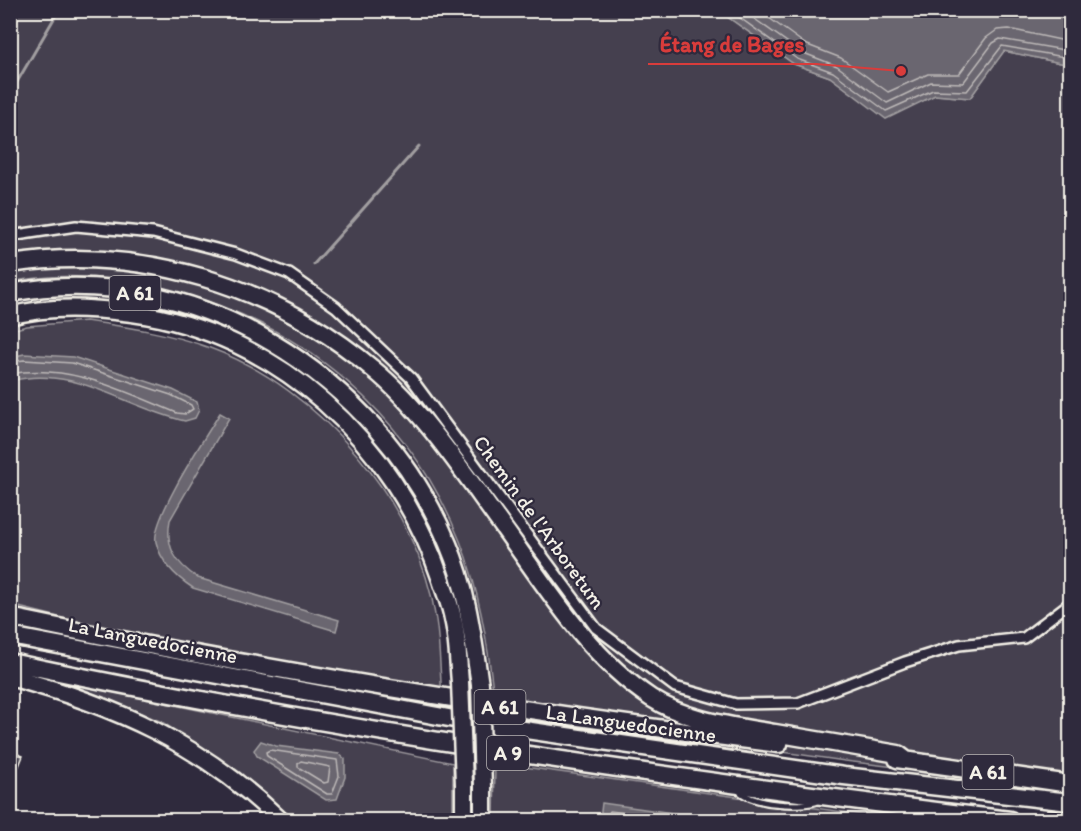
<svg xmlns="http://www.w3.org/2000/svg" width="1081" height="831" viewBox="0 0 1081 831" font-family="Itim,sans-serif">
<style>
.green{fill:#454050;stroke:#9c989c;stroke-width:1.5}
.water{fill:#6a6670;stroke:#a19ea0;stroke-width:1.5}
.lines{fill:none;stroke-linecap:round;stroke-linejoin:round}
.shore{stroke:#bdb9b8;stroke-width:1.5}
.stream{stroke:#a19ea0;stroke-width:3}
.building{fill:#56525f;stroke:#f4f1e8;stroke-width:1.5}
.lane-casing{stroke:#f4f1e8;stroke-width:9}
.street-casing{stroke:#f4f1e8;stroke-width:14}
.highway-casing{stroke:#f4f1e8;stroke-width:21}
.lane{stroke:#2f2a3d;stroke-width:4.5}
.street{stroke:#2f2a3d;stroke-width:9}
.highway{stroke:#2f2a3d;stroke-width:16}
.highway-bridge-casing{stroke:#f4f1e8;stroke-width:21;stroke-linecap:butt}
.highway-bridge{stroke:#2f2a3d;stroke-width:16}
.labels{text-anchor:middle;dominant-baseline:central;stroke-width:4.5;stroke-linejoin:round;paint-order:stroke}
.shield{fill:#2f2a3d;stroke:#b9b5b5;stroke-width:1.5}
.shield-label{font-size:20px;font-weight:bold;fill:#f4f1e8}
.street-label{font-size:21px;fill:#f4f1e8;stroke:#2f2a3d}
.leader{fill:none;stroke:#d93c3b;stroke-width:2}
.callout-dot{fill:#d93c3b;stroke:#2f2a3d;stroke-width:2}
.callout-label{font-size:22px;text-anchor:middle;font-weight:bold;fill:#d93c3b;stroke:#2f2a3d;stroke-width:4.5;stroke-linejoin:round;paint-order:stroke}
</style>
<rect width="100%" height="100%" fill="#2f2a3d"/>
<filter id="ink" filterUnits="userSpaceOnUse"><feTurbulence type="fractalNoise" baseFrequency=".0167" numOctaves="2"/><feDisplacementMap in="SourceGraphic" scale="12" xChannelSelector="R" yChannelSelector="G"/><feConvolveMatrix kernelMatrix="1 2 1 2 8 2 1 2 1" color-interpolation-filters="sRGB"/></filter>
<g filter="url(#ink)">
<path class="green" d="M10,11H719L794,64L830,77L886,118L935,95L970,98L1004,51L1070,65V788L845,761L495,710C490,656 480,591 460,541C410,416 306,326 177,292C124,278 65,271 11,282Z
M86,321C128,327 169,333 210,348C319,388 419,504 436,620C440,646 440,672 442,698L130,635L11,605V330L27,326Z
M68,683L453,763V820H293L250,781L162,722Z
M495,763L900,820H494Z"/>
<path class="water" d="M719,11H1070V65L1004,51L970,98L935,95L886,119L830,77L794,64Z
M24,354L73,357L173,390L197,402L199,410L195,418L185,421C126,408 74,364 11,381V357Z
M220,413L229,418L170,520C165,547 175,563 198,578L339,620L336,631L193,588C176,577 161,563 156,542C151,519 206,436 220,413Z
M261,741L276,746L339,754L345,759V777L337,799L326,800L257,756L254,750Z
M602,803L708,818L710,820H600Z"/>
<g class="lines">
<path class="shore" d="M729,10L797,59L833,72L886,111L933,90L967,91L1002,46L1070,58
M742,10L801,52L837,66L887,103L931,82L963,83L993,43L1000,39L1070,51
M758,10L805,44L841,58L888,92L928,74H959L986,38L997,30L1009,29L1070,42
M10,362L24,360L72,363L171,395L191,405L193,409L185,414L177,413C123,391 70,363 10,374
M270,750L337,760L339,776L332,794H327L267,756L266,752Z
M301,761L330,767L328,782L324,783L298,767V763Z
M606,820L610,811L683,820"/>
<path class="stream" d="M10,94L59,10
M314,264L419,146"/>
</g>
<path class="building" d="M10,751L23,756L11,786H10Z"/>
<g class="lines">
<defs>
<path id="lane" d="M739,791C754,805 797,807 816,802"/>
<path id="street" d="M10,236L76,226L153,233L236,254L289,274L336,307L411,378L596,628L675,687L736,704L798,703L905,662L959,645L1024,638L1070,603"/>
<path id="highway" d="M10,264C140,244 273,285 373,369C422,409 466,476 503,527C547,588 588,656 651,698C687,721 734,726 775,733C816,740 857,747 898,754L906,760
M10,293C193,258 379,376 448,544C467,588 473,638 480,685
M10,316C50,305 92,308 132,313C278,333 395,442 441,580C445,593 451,606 453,619C458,639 458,661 460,682
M10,617C265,671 521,712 779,744
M10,636L470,722L844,776L1070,802
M10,662C341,732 675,779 1010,820
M10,677C114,705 202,744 280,820
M897,759L1070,784
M464,784V820
M483,820V787"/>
</defs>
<use href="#lane" class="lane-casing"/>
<use href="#street" class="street-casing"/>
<use href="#highway" class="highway-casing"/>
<use href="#lane" class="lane"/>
<use href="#street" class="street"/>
<use href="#highway" class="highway"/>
<defs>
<path id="highway-bridge" d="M460,682L464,784
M480,685L483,787"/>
</defs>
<use href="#highway-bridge" class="highway-bridge-casing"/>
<use href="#highway-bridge" class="highway-bridge"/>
</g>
</g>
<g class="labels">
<g class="shield">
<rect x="109.5" y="276" width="51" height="34" rx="4.5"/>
<rect x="474.5" y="690" width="51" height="34" rx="4.5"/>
<rect x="487" y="736" width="42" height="34" rx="4.5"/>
<rect x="962.5" y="755" width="51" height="34" rx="4.5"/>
</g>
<g class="shield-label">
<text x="135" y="293">A 61</text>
<text x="500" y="707">A 61</text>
<text x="508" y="753">A 9</text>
<text x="988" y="772">A 61</text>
</g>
<g class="street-label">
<text transform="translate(540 522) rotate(54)">Chemin de l'Arboretum</text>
<text transform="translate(153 640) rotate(11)">La Languedocienne</text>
<text transform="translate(631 723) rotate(8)">La Languedocienne</text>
</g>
</g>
<path class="leader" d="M901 71L816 64H648"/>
<circle class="callout-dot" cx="901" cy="71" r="6"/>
<g class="callout-label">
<text x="732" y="52">Étang de Bages</text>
</g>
<rect width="1081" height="831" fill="none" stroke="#2f2a3d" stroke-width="36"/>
<rect x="18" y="18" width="1045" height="795" fill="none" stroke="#f4f1e8" stroke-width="2" filter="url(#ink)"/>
</svg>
